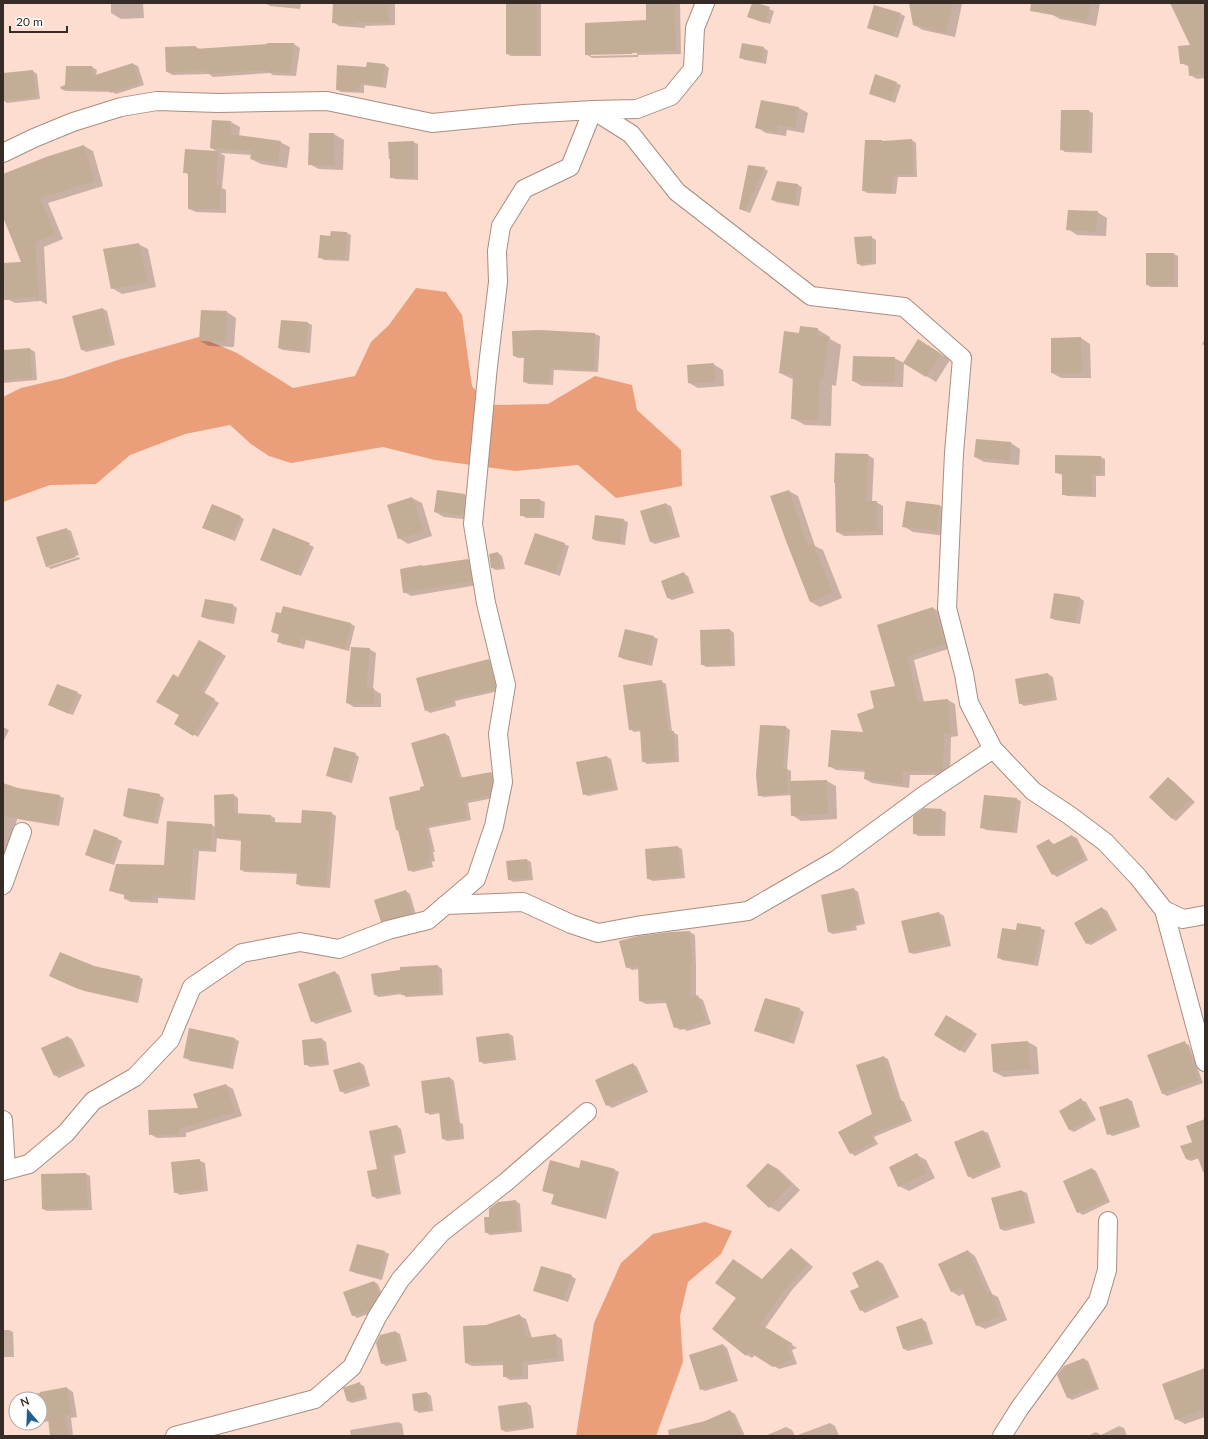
<svg xmlns="http://www.w3.org/2000/svg" width="1208" height="1439" viewBox="0 0 1208 1439" font-family="Lato,sans-serif">
<style>
.green{fill:#eb9e7a}
.shadow{fill:#0003;fill-rule:evenodd}
.building{fill:#c4ad97}
.lines{fill:none;stroke-linecap:round;stroke-linejoin:round}
.minor-casing{stroke:#a98d80;stroke-width:20}
.minor{stroke:#fff;stroke-width:18}
</style>
<rect width="100%" height="100%" fill="#fcddcf"/>
<path class="green" d="M416,288L446,292L462,315L472,386L488,405L548,404L595,376L632,385L637,410L681,450L682,486L616,498L578,465L515,471L435,460L383,447L291,463L269,456L251,444L230,425L185,434L130,455L96,484L50,485L3,502V397L21,388L64,378L121,359L199,337L237,353L293,388L355,376L371,342L389,325Z
M705,1222L732,1231L721,1254L688,1282L680,1316L683,1362L656,1436H576L594,1323L621,1263L653,1234Z"/>
<path class="shadow" d="M111,3H143L144,18L121,19L111,13Z
M265,3H301L300,9L270,6Z
M334,3H395V25L365,26V28L339,26L333,22Z
M507,3H541V56H511L507,54Z
M647,3H680L681,54L638,55V57L592,58L586,54L647,21ZM637,53V55L591,56V54Z
M753,3L774,11L770,24L749,17Z
M910,3H961L962,4L955,37L923,30L914,25Z
M1053,3H1100L1096,26L1060,19L1051,14Z
M1174,3H1205V78L1197,79L1190,75V67L1181,63L1191,46Z
M900,14L905,16L898,38L868,28Z
M268,44H294L300,48L296,76L273,75L270,73L213,77L209,74L173,75L167,72L196,47L200,49L268,45Z
M764,48L768,51L766,64L745,60L741,58Z
M368,63L385,65L389,68L386,88L364,85V93L341,92L337,89L367,68Z
M133,64L138,66L144,85L116,94L112,92L66,91L61,89L66,86L67,67H92L97,70L96,76Z
M33,71L37,74L40,99L7,103L3,100V74Z
M876,76L901,85L895,103L870,93Z
M799,108L808,113L804,133L787,130L786,136L766,133L756,127Z
M1089,111L1093,113L1092,153L1065,152L1061,149Z
M231,122L240,127L239,137L280,142L290,147L287,168L261,164L251,159L252,155L220,153L225,156L222,188L226,190V213L196,212L189,209V175L184,172L218,152L211,148Z
M310,134H334L344,140L343,170L319,169L309,164Z
M912,140L916,143L917,177H898L896,194L867,193L863,190L866,141H882L885,142Z
M413,142L418,144V180L395,179L391,177Z
M84,146L93,151L103,186L48,203L63,239L44,247L47,304H46L41,301L15,303L9,300H3V265L22,262L3,215V175Z
M764,168L768,171L750,213L740,209Z
M798,185L802,187L799,206L776,202L772,199Z
M1097,212L1107,218L1106,236L1077,235L1068,229Z
M347,233L351,235L349,261L324,260L319,257L331,237Z
M871,237L876,240V264L862,266L858,264Z
M138,244L148,249L156,287L122,294L112,288Z
M1174,254L1178,256V287H1151L1147,285Z
M103,309L107,311L115,345L86,352L81,349Z
M227,312L236,318L234,347L209,346L200,341Z
M282,321L308,323L312,325L310,353L283,350L279,348Z
M817,329L830,337V339L841,345L836,386L832,385L831,426L805,425L792,418L794,380L780,373L800,334Z
M540,331L595,334L600,336L598,372L554,370L553,385L529,384L524,382L525,358H518L514,356Z
M1081,338L1090,344L1091,378H1061L1052,373Z
M1205,339V346L1202,344Z
M928,345L950,360L936,382L904,362Z
M30,349L35,352L37,380L3,383V351Z
M894,358L904,363L903,387L862,386L853,381Z
M713,364L723,370L724,386L698,388L689,383Z
M976,440L1011,443L1020,449L1019,465L984,462L975,457Z
M868,455L874,459L872,502H876L883,506V535L844,536L837,532Z
M1101,457L1105,459V476H1096V497L1067,496L1063,494V475L1056,473Z
M437,491L465,495L474,500L472,520L444,517L435,512Z
M789,491L798,496L815,546L823,550L842,598L820,607L811,602Z
M412,498L422,503L432,536L408,544L399,538Z
M521,500H540L545,502L544,518H526L521,515Z
M666,504L671,506L680,537L655,544L651,542Z
M940,506L949,511L946,536L913,532L903,526Z
M240,517L244,519L235,541L208,530Z
M623,520L628,522L625,545L597,541L593,539Z
M66,529L71,531L79,555L48,565V567L79,557L80,559L51,569L46,566Z
M274,529L314,547L301,576L266,562Z
M535,534L569,546L560,576L525,563Z
M498,553L502,556L505,569L496,570L492,568Z
M468,560L475,564L478,585L411,596L404,592Z
M684,574L688,576L694,593L672,600L668,598L662,581Z
M1080,598L1084,601L1080,624L1055,620L1051,618Z
M206,600L233,605L237,608L234,624L207,619L202,617Z
M284,607L351,624L355,626L349,651L306,640L304,649L282,644L278,641L280,635L272,632L282,614Z
M933,608L940,612L951,648L914,660L924,702L948,700L955,704L958,736L951,737L950,774L948,775H910L909,788L872,783L865,779L866,772L836,770L829,766L864,733L896,686L878,625Z
M730,630L734,633L735,666L706,667L702,664Z
M654,637L658,639L652,666L623,659L619,656Z
M200,641L226,656L204,694L219,703L198,737L175,724L181,715L178,678Z
M369,649L376,653L373,689L381,694V707H354L347,703Z
M489,661L493,663L499,691L455,701L456,706L430,713L426,710Z
M1048,674L1053,677L1057,700L1024,706L1020,703L1016,680Z
M662,682L666,684L672,732L678,735L679,762L647,764L643,761L641,731L634,732L630,729Z
M77,693L82,695L73,715L53,707Z
M761,726L786,727L790,730L787,769L791,771V782L827,781L836,786L837,819L801,821L792,815L791,795L763,797L759,795Z
M3,727L9,730L3,742Z
M445,734L449,736L462,778L491,773L495,775L494,798L468,803L471,820L429,828L435,852H433L435,861L432,862L433,867L413,872L409,870L399,832L397,830L425,787Z
M355,754L359,757L352,783L332,778L327,775Z
M607,757L611,759L618,790L588,796L584,794Z
M1168,778L1173,781L1195,802L1176,821L1172,818Z
M3,784L17,789L59,796L64,798L59,826L17,819L14,836L7,858L3,857Z
M159,795L164,798L158,824L128,818L124,816Z
M234,795L238,798V815L271,816L275,818V823L302,824L331,813L336,816L330,888L301,886L297,884L298,874L245,872L241,870L242,841L220,839L217,838L216,852L199,851L195,900L158,898V903L131,902L125,899V895L116,893L111,890L165,866L212,825L215,827Z
M1016,799L1021,801L1017,833L986,830L981,827Z
M941,810L946,812L945,836H918L914,833Z
M1072,836L1077,838L1088,860L1057,877L1053,874L1038,847L1049,840L1055,845Z
M118,839L122,841L114,865L90,857Z
M678,847L682,849L685,878L653,881L648,879Z
M527,860L531,862L533,880L513,882L509,879Z
M854,889L858,892L865,924L856,926L857,930L833,934L829,932L822,896Z
M406,891L410,894L416,915L386,923L381,921Z
M1102,908L1107,911L1117,930L1091,945L1086,943Z
M939,913L944,916L951,946L914,954L909,952Z
M1040,928L1045,930L1038,966L1002,960L998,957L1017,932Z
M690,932L695,935L696,965V997H698L703,1000L711,1024L687,1031L684,1029L680,1030L675,1027L667,1003L646,1004L640,1001L639,969L632,970L627,967Z
M438,966L442,969L443,995L406,997L402,994L379,997L375,995Z
M93,967L139,977L143,979L138,1003L84,991L54,978Z
M335,972L339,975L352,1012L316,1024L312,1021Z
M799,1009L804,1012L794,1044L756,1031Z
M947,1016L977,1034L965,1053L935,1035Z
M509,1034L513,1036L516,1060L484,1064L480,1061Z
M68,1037L72,1039L85,1066L59,1078L55,1075Z
M235,1039L239,1041L233,1069L190,1061L186,1058Z
M322,1039L326,1042L329,1065L310,1067L305,1064Z
M1028,1042L1037,1047L1039,1074L1004,1077L994,1072Z
M1185,1043L1189,1045L1203,1083L1167,1096L1162,1093Z
M884,1057L888,1059L901,1100L904,1102L912,1121L874,1137L878,1144L855,1156L851,1153L873,1114Z
M360,1063L364,1065L370,1086L345,1094L341,1091Z
M633,1064L637,1067L648,1092L612,1108L607,1105Z
M450,1078L454,1081L460,1123L463,1124L464,1139L447,1141L443,1139L440,1113L430,1115L426,1112Z
M226,1085L233,1089L242,1116L186,1133V1137L157,1138L150,1134L199,1109Z
M1128,1099L1132,1101L1140,1127L1113,1136L1108,1134Z
M1081,1100L1086,1102L1096,1120L1074,1132L1070,1130Z
M1205,1120V1156L1191,1161L1186,1159Z
M397,1126L401,1129L406,1153L394,1156L401,1194L377,1199L373,1196L378,1170Z
M983,1131L988,1133L1001,1167L973,1179L968,1176L955,1142Z
M917,1155L926,1160L935,1178L909,1191L899,1186Z
M200,1161L205,1163L208,1191L180,1195L175,1192L172,1163Z
M769,1164L778,1169L800,1190L779,1212L770,1207Z
M580,1169L615,1170L619,1172L606,1219L557,1206L553,1204L555,1195L543,1191Z
M1092,1169L1096,1171L1110,1202L1083,1215L1078,1212Z
M86,1174L90,1176L92,1210L47,1211L43,1209L42,1175Z
M1022,1191L1027,1193L1035,1223L1005,1231L1000,1229L992,1199Z
M516,1201L520,1204L522,1232L490,1235L486,1232L491,1218Z
M358,1245L385,1252L389,1254L382,1280L355,1273L350,1270Z
M791,1249L796,1252L813,1267L792,1290L765,1328L797,1348L792,1350L797,1364L779,1369L755,1355L752,1358L747,1355L713,1329L762,1280Z
M968,1251L975,1256L992,1294L998,1297L1007,1320L985,1329L977,1325L965,1293L959,1296L951,1291Z
M878,1261L883,1264L899,1297L865,1313L861,1310L860,1287Z
M571,1276L576,1279L568,1302L534,1290Z
M374,1282L378,1284L383,1297L374,1312L357,1318L353,1315Z
M520,1316L526,1319L532,1338L555,1335L562,1339L564,1361L528,1365V1379L510,1380L504,1376V1365L472,1366L466,1363L486,1326Z
M922,1319L926,1322L933,1344L908,1351L904,1349L897,1327Z
M3,1330H9L13,1332L14,1357H3Z
M396,1332L400,1334L407,1361L386,1366L382,1363Z
M723,1345L727,1348L738,1381L705,1391L701,1389Z
M1084,1359L1088,1361L1099,1389L1072,1400L1067,1397Z
M1205,1369V1417L1185,1424L1176,1419Z
M359,1384L364,1386L367,1399L352,1403L348,1401Z
M67,1388L73,1392L77,1417L71,1418L73,1436H51L49,1421L45,1422L40,1419V1399H35L34,1394Z
M427,1393L431,1396L433,1411L419,1413L415,1410Z
M527,1403L531,1406L534,1428L506,1432L502,1430Z
M730,1411L735,1414L745,1436H679Z
M398,1422L402,1424L404,1436H351L350,1430Z
M830,1423L835,1426L839,1436H795Z
M1119,1426L1124,1428L1127,1436H1088L1096,1432L1101,1435Z
M786,1427L792,1430L795,1436H765Z"/>
<path class="building" d="M333,3H388L389,22H358V24L332,23Z
M506,3H537V54H506Z
M646,3H675L676,51L632,52V54L585,55V23L646,20Z
M752,3H757L770,7L765,23L747,17Z
M909,3H953L946,33L913,25Z
M1031,3H1090L1087,21L1030,11Z
M1170,3H1201L1205,12V79L1203,74L1189,76L1188,63L1180,64L1178,46L1190,45Z
M874,5L901,13L893,36L867,28Z
M267,43H294L290,73L266,72V70L206,74V71L166,72L165,47L196,46V49L267,44Z
M742,43L764,47L761,62L739,58Z
M367,62L385,64L382,86L360,83L359,91L336,90L337,65L366,67Z
M133,63L140,83L110,93V90L61,89L60,87L65,85L66,66H92V76Z
M33,70L36,97L3,101V73Z
M875,74L897,82L891,101L869,94Z
M761,100L799,107L795,128L778,125L777,132L755,128Z
M1061,110H1089L1088,151L1060,150Z
M212,120L231,121L230,134L281,141L278,163L250,159L252,151L210,148Z
M309,133H334V165H308Z
M912,139L913,175H893L892,193L862,191L865,140H882V141Z
M414,141V178H390V159H389L388,142Z
M84,145L95,181L40,198L55,234L35,242L39,299L36,300L35,297L6,299L3,263L21,262L3,217V174L46,157Z
M185,149L218,151L216,185H220V209H188V173H183Z
M748,165L765,167L745,211L739,209Z
M777,181L798,184L795,204L771,200Z
M1068,210L1098,211L1096,232L1066,230Z
M331,231L347,232L345,259L318,258L320,235L330,236Z
M872,236V262L857,264L854,237Z
M139,243L147,282L111,289L103,249Z
M1146,253H1174V285H1146Z
M103,308L111,343L81,350L72,316Z
M201,310L227,311L225,342L199,341Z
M281,320L308,322L306,351L278,348Z
M800,326L818,328L817,335L828,337L823,379L820,378L818,420L791,419L793,375L779,373L784,331L799,333Z
M540,330L595,333L594,370L550,368L549,383L523,382L524,356H513L512,331Z
M1081,337L1082,373H1051V338Z
M918,339L941,354L926,377L903,363Z
M30,348L32,378L3,380V350Z
M853,356L895,357L894,383L852,381Z
M714,363L715,382L688,383L687,365Z
M976,439L1011,442L1009,461L974,457Z
M835,453L868,454L866,501H877V531L836,532L835,483H834Z
M1055,455L1101,456V474H1092V495H1062V473H1055Z
M437,490L465,494L463,515L434,512Z
M789,490L808,546L813,544L833,593L810,602L786,541L770,496Z
M412,497L424,531L398,539L387,505Z
M520,499H540V516H520Z
M906,501L940,505L937,531L902,527Z
M666,503L676,535L650,542L640,511Z
M212,504L241,516L231,539L202,528Z
M595,515L624,519L620,543L592,539Z
M67,528L76,557L46,567L36,537Z
M273,528L310,543L297,575L260,560Z
M535,533L565,543L555,574L524,564Z
M498,552L501,567L491,568L489,554Z
M468,559L472,581L403,593L400,569L422,565V566Z
M684,572L691,590L667,598L661,581Z
M1054,593L1080,597L1075,623L1050,618Z
M205,599L233,604L230,622L201,617Z
M283,606L351,623L345,649L302,638L299,647L277,642L279,634L271,632L276,612L281,613Z
M933,607L945,644L907,656L918,702L948,699L951,733H944L943,770L940,772L903,771L902,784L864,779L865,769L828,767L831,730L863,732L857,714L874,708L870,691L895,686L877,625Z
M625,629L654,636L647,664L618,657Z
M730,629L731,664L701,665L700,630Z
M199,640L222,653L201,691L215,699L193,736L174,724L179,715L156,702L173,674L178,677Z
M351,647L370,648L366,688H374V704L346,703Z
M489,659L495,685V689L451,699L452,703L425,711L416,678Z
M1048,673L1053,698L1019,704L1015,679Z
M662,680L668,731H674L675,760L642,762L640,729L629,730L623,685Z
M57,684L78,692L69,714L48,705Z
M760,725L786,726L783,767H787L788,793L758,796L756,775Z
M445,733L459,778L491,772L492,781L489,796L464,801L467,818L425,826L431,849L429,850L431,858L428,860L429,865L408,871L398,830H396L389,797L420,790V787L424,786L411,743Z
M334,747L356,753L348,781L326,776Z
M607,756L614,788L583,795L576,762Z
M1168,777L1191,799L1172,819L1149,797Z
M827,780L828,814L791,816L790,781Z
M3,783L18,788L60,795L55,824L3,816Z
M128,788L160,794L154,822L123,816Z
M234,794V813L271,815V822L301,823L302,810L332,812L326,886L296,884L297,872L240,870L241,839L215,838L214,795Z
M984,795L1017,798L1013,832L980,828Z
M924,808L942,809L941,834H913V816Z
M167,821L212,824L211,850L193,848L190,898L152,895V900L124,899V894L109,891L116,864L164,865Z
M94,829L118,838L109,863L85,855Z
M1072,835L1085,857L1052,875L1036,846L1049,839L1052,845Z
M678,846L681,876L647,879L645,849Z
M527,859L529,878L508,880L506,861Z
M854,888L861,922L852,924L853,928L828,932L821,895Z
M406,890L412,913L381,922L374,900Z
M1102,907L1114,928L1086,944L1074,923Z
M939,912L947,943L909,953L901,921Z
M1017,923L1041,927L1034,964L997,958L1002,928L1016,930Z
M690,931L692,962L690,998L698,995L706,1021L681,1029L680,1026L674,1028L665,1000L639,1001L638,965L626,968L619,941L638,936L671,932Z
M60,952L94,966L140,976L134,1001L78,989L49,976Z
M438,965L439,993L401,995V992L374,995L371,974L400,970V967Z
M335,971L348,1009L311,1022L298,984Z
M765,998L800,1008L789,1042L754,1031Z
M946,1015L973,1031L960,1051L934,1035Z
M189,1028L235,1038L229,1067L183,1058Z
M509,1033L512,1058L479,1062L476,1037Z
M68,1036L81,1063L54,1076L41,1048Z
M322,1038L325,1063L304,1065L302,1040Z
M1028,1041L1030,1069L993,1072L991,1044Z
M1185,1041L1199,1080L1162,1094L1147,1055Z
M884,1056L897,1100L900,1099L908,1119L871,1135L874,1141L850,1154L838,1132L872,1114L856,1065Z
M360,1062L367,1083L340,1092L333,1070Z
M633,1063L644,1089L606,1106L595,1080Z
M450,1077L456,1121H459L460,1137L442,1139L439,1111L425,1113L421,1081Z
M226,1084L235,1112L179,1129V1134L149,1135L148,1110L198,1108L193,1094Z
M1081,1098L1092,1118L1069,1130L1059,1111Z
M1128,1098L1137,1125L1107,1135L1099,1107Z
M1205,1119V1172H1203L1197,1155L1186,1159L1180,1146L1192,1142L1186,1126Z
M397,1125L403,1151L390,1154L397,1192L372,1197L367,1171L377,1169L369,1131Z
M983,1130L998,1165L968,1177L954,1142Z
M917,1153L927,1173L898,1187L889,1167Z
M200,1159L204,1189L174,1193L171,1162Z
M550,1160L579,1168L581,1160L615,1169L602,1217L551,1204L554,1194L542,1191Z
M768,1163L791,1184L769,1208L746,1186Z
M1092,1168L1106,1200L1077,1213L1063,1181Z
M86,1173L88,1208L42,1209L41,1174Z
M1022,1190L1031,1221L1000,1229L991,1198Z
M516,1200L518,1230L485,1233L484,1217H489V1209L498,1202Z
M357,1244L385,1251L378,1278L349,1271Z
M791,1248L808,1264L787,1287L760,1324L793,1344L787,1347L792,1360L773,1367L749,1352L746,1356L712,1329L736,1298L715,1283L733,1259L762,1279Z
M968,1250L987,1293L991,1292L1000,1316L976,1326L961,1287L951,1292L938,1264Z
M878,1260L895,1294L860,1311L850,1291L859,1287L852,1273Z
M541,1266L572,1275L563,1300L533,1291Z
M374,1281L379,1294L369,1310L352,1316L343,1292Z
M520,1314L527,1338L556,1334L558,1358L522,1362V1376L503,1377V1361L465,1363L463,1326L486,1325Z
M922,1318L929,1341L903,1349L896,1327Z
M396,1331L403,1359L381,1364L376,1343L380,1335Z
M723,1344L734,1379L700,1390L689,1355Z
M1084,1358L1096,1387L1067,1398L1057,1375L1064,1366Z
M1205,1368V1409L1175,1420L1162,1384Z
M360,1382L364,1397L347,1401L343,1388L345,1387Z
M67,1387L71,1414L65,1415L68,1436H50L48,1418L40,1419V1392Z
M427,1392L429,1409L414,1411L412,1394Z
M527,1402L530,1426L501,1430L498,1406Z
M730,1410L742,1436H669L668,1430L705,1421Z"/>
<g class="lines">
<defs>
<path id="minor" d="M3,153L34,138L73,122L121,107L157,101L218,103L327,101L432,123L524,114L593,110L631,134L677,192L811,296L904,307L962,358L954,453L947,608L964,674L969,703L993,749L1033,791L1069,815L1105,842L1138,877L1164,910L1183,919L1205,915
M3,885L22,832
M445,905L523,902L571,924L598,933L636,926L748,911L836,860L923,796L993,749
M1164,910L1205,1062
M3,1120L6,1170
M3,1171L29,1164L66,1133L93,1101L135,1077L170,1040L192,987L242,953L300,942L339,949L388,930L428,920L476,879L494,826L503,782L498,734L506,685L486,603L473,524L488,366L498,282L497,251L501,226L524,189L570,167L593,110L637,109L671,96L693,69L695,28L705,3
M175,1436L315,1399L352,1367L377,1317L400,1280L441,1233L506,1182L587,1112
M1002,1436L1019,1409L1098,1301L1107,1270L1108,1221"/>
</defs>
<use href="#minor" class="minor-casing"/>
<use href="#minor" class="minor"/>
</g>
<rect width="1208" height="1439" fill="none" stroke="#362b25" stroke-width="8"/>
<g transform="translate(28 1411) rotate(341)"><circle r="19" fill="#ffffff" stroke="#afaaa8"/>
<path d="M0-3L7 15L0 10L-7 15Z" fill="#215e94"/>
<text y="-6" font-size="11" font-weight="bold" text-anchor="middle" fill="#362b25">N</text>
</g>
<path d="M10 26v6h57v-6" fill="none" stroke="#362b25" stroke-width="2"/>
<text x="16" y="26" font-size="12" fill="#362b25" stroke="#ffffff" stroke-width="3" paint-order="stroke">20 m</text>
</svg>
